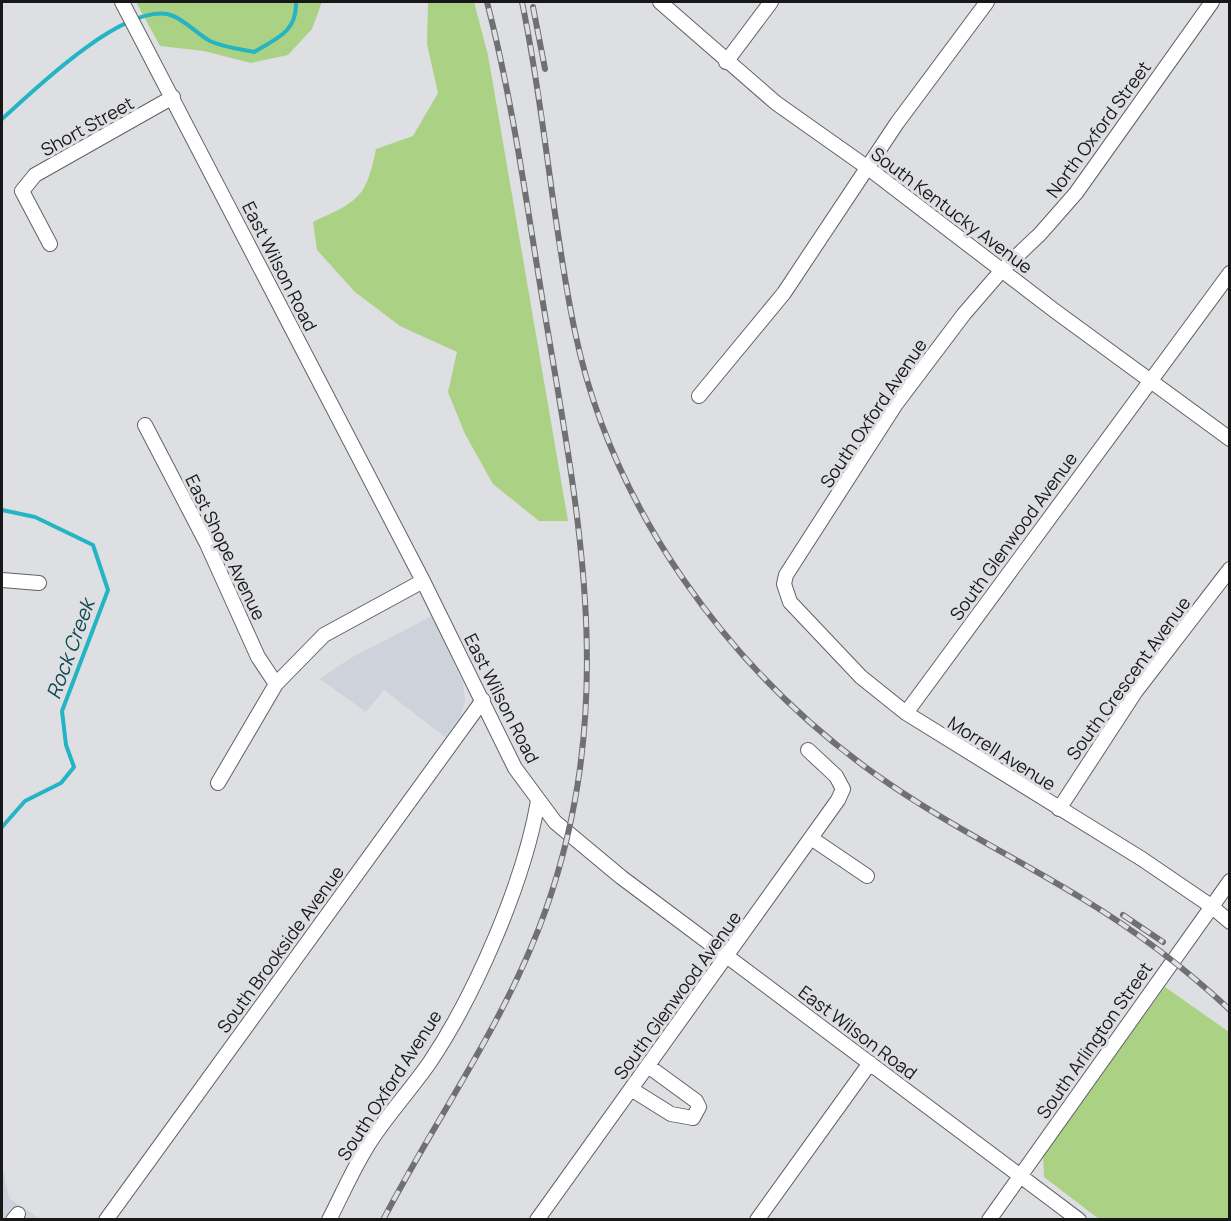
<svg xmlns="http://www.w3.org/2000/svg" width="1231" height="1221" viewBox="0 0 1231 1221" font-family="Manrope,sans-serif">
<style>
.built{fill:#cdd2db}
.green{fill:#aad184}
.lines{fill:none;stroke-linecap:round;stroke-linejoin:round}
.stream{stroke:#24b4c3;stroke-width:4}
.minor-casing{stroke:#616265;stroke-width:16}
.minor{stroke:#fff;stroke-width:14}
.rail-casing{stroke:#707072;stroke-width:6}
.rail{stroke:#dedfe2;stroke-width:4;stroke-dasharray:11;stroke-linecap:butt}
.labels{text-anchor:middle;dominant-baseline:central;stroke-width:6;stroke-linejoin:round;paint-order:stroke}
.street-label{font-size:18px;fill:#181819;stroke:#dedfe2}
.water-label{font-size:20px;font-style:italic;fill:#104a50;stroke:#dedfe2}
</style>
<rect width="100%" height="100%" fill="#dedfe2"/>
<path class="built" d="M432,616L463,683L465,702L460,717L445,737L384,690L366,712L320,679L349,659Z
M2,1165L9,1198L40,1219H2Z"/>
<path class="green" d="M136,2H322L312,29L288,55L251,63L204,51L160,46Z
M428,2H474L488,55L568,521H539L493,484L465,434L448,392L457,352L400,326L355,292L317,250L313,222C358,201 366,199 376,149L413,136L438,93L427,44Z
M1165,987L1229,1032V1219H1099L1044,1177L1043,1154Z"/>
<g class="lines">
<path class="stream" d="M2,119C36,88 120,7 167,14C182,17 197,34 210,41C222,47 240,49 254,52C277,38 297,32 296,2
M2,510L35,517L93,545L108,590L62,711L66,745L74,767L61,783L25,801L2,827"/>
<defs>
<path id="minor" d="M122,2L423,581L515,768L555,822L621,877L1079,1220
M660,2L776,103L868,168L1055,311L1230,439
M1212,2L1076,193L1040,234L1002,270L964,314L896,404L786,575L784,584L790,602L861,677L906,713L1142,859L1211,906L1230,922
M726,62L771,2
M50,244L22,191L35,175L173,97
M699,396L784,293L897,123L987,2
M145,425L207,544L258,657L276,684
M2,580L39,583
M906,713L1230,273
M218,783L276,684L324,635L423,581
M1059,809L1136,691L1230,569
M811,838L867,876
M631,1089L671,1114L693,1118L699,1107L696,1101L648,1066
M13,1220L18,1214
M106,1220L483,700
M329,1220C343,1193 355,1164 372,1139C390,1112 412,1088 430,1062C476,993 524,882 538,801
M537,1220L838,800L843,789L836,776L808,750
M757,1220L870,1063
M989,1220L1230,881"/>
</defs>
<use href="#minor" class="minor-casing"/>
<use href="#minor" class="minor"/>
<defs>
<path id="rail" d="M522,2C545,111 552,223 575,332C612,509 729,670 875,774C941,821 1014,857 1083,899C1136,931 1185,968 1230,1010
M533,7L545,69
M1123,915L1163,942
M383,1220C437,1116 507,1020 546,909C619,702 579,517 544,309C527,207 513,102 487,2"/>
</defs>
<use href="#rail" class="rail-casing"/>
<use href="#rail" class="rail"/>
</g>
<g class="labels">
<g class="street-label">
<text transform="translate(87 126) rotate(-29)">Short Street</text>
<text transform="translate(1098 129) rotate(-54)">North Oxford Street</text>
<text transform="translate(952 210) rotate(37)">South Kentucky Avenue</text>
<text transform="translate(280 266) rotate(63)">East Wilson Road</text>
<text transform="translate(873 413) rotate(-56)">South Oxford Avenue</text>
<text transform="translate(1013 536) rotate(-54)">South Glenwood Avenue</text>
<text transform="translate(226 547) rotate(64)">East Shope Avenue</text>
<text transform="translate(1128 678) rotate(-54)">South Crescent Avenue</text>
<text transform="translate(502 698) rotate(63)">East Wilson Road</text>
<text transform="translate(1002 753) rotate(32)">Morrell Avenue</text>
<text transform="translate(280 949) rotate(-54)">South Brookside Avenue</text>
<text transform="translate(677 995) rotate(-54)">South Glenwood Avenue</text>
<text transform="translate(858 1032) rotate(37)">East Wilson Road</text>
<text transform="translate(1094 1040) rotate(-55)">South Arlington Street</text>
<text transform="translate(389 1085) rotate(-57)">South Oxford Avenue</text>
</g>
<g class="water-label">
<text transform="translate(70 649) rotate(-70)">Rock Creek</text>
</g>
</g>
<rect width="1231" height="1221" fill="none" stroke="#181819" stroke-width="6"/>
</svg>
